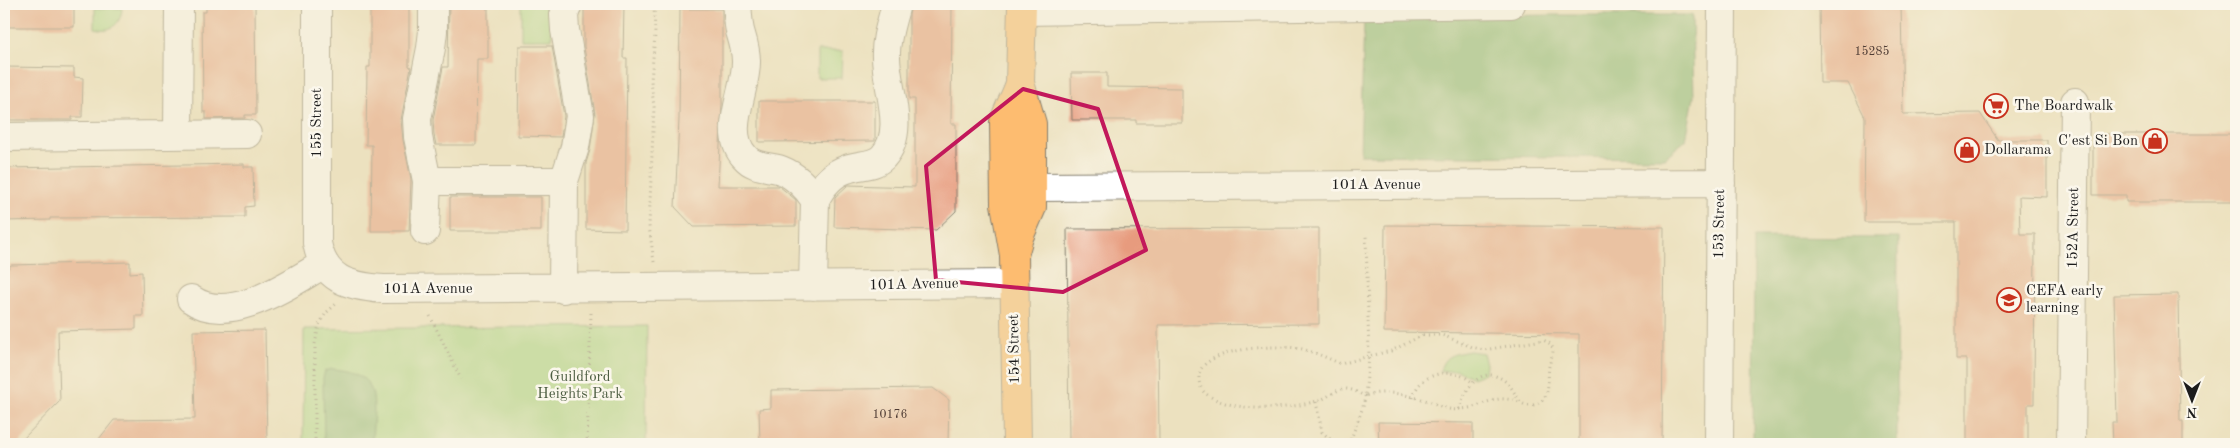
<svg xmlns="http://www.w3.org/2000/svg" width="2240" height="448" viewBox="0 0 2240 448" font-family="'Old Standard TT',serif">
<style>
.green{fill:#a5d787;stroke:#607a52}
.forest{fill:#84b874;stroke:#506a48}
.building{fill:#e79b7e}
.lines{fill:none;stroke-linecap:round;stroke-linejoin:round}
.minor-casing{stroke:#847e6e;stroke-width:30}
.major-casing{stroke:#847e6e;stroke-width:30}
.path{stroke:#847e6e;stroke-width:3;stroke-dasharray:1 4;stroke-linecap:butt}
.minor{stroke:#fff;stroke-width:28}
.major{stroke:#fdbc70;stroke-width:28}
.marked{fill:none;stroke:#c2185b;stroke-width:4;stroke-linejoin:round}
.labels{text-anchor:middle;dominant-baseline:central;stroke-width:5;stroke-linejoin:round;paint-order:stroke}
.number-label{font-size:12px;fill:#4f3c34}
.poi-label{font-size:15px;fill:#1c1c1c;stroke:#fbf7ec;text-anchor:start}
.street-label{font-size:15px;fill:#1c1c1c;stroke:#fbf7ec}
.park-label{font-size:15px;fill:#4c5d41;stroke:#fbf7ec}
</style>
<rect width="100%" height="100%" fill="#fbf7ec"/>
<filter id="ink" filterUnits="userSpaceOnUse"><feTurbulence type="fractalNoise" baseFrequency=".02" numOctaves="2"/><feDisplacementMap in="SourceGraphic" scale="10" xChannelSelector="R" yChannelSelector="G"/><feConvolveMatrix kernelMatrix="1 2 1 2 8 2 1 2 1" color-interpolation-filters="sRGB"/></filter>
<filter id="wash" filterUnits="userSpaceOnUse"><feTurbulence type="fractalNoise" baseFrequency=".0096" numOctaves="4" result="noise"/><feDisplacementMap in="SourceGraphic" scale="20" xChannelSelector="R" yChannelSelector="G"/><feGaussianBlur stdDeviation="1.12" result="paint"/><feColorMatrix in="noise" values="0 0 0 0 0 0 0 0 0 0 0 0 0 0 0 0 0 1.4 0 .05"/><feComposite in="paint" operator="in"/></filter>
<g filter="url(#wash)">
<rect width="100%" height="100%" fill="#ece1bf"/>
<path class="green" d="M521,4H552V39H521Z
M95,8H122C121,24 111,33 95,28Z
M817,51H843L842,78H817Z
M647,326L646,444H303L304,329Z
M1470,351L1483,353L1486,364L1485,373L1473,378L1457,370L1440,372C1443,354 1455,354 1470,351Z"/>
<path class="forest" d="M1552,15H1692L1694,97L1686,140L1664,158L1360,155L1364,17Z
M1754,237L1898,238L1897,444H1753Z
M332,369C385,372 373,405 372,444H324L323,378L325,371Z"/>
<g id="blocks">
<path class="building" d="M4,4H74V27H4Z
M206,4H255L256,115H245V118L206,119V112H203L202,12H206Z
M370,4H409V66L411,67L401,120L403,140L411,179L409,231H371L372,145H366L367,67H370Z
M449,4H488V59H477L476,145H436L434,135L433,120L443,67H448Z
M584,4H624L623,58H627L625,230L586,229V163L590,150L595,114L584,47Z
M1819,4H1901L1903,114L1980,113L1998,140H2047V197L2019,196L2020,234H2035L2034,404H2028V444H1967V359H1956V222H1864L1865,117L1848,83H1820Z
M911,5H952L951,124H956V211L936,230L834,227L835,197L848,185L915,187V99H909V15Z
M680,9H722V104L718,186H779L796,200V226L694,227L675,207L679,119Z
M519,46H552L564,116L561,137L518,136Z
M4,67L74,68V77L83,78L82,117H72V120H4Z
M1071,73H1107V87L1182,88V123H1136V120H1072Z
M759,101H875V141L759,142Z
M2093,134H2236V202H2126V195H2093Z
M244,164V167H253L254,206L245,207V217L50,218V220L4,221V168Z
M450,197H541V231H450Z
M1385,225L1664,227L1662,444H1579V334L1384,332Z
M1319,228V324L1158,325L1159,444H1069L1067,229Z
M130,262V273L142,272L143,316H136V329L58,331L60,401L18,444H4V273L11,265Z
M2178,294L2180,421H2183V444H2113L2112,422H2117L2114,295Z
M265,330L267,444H95L114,420L195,419L193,331Z
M933,388L949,400L948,444H760L759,409L771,408V390Z
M1378,422L1473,423V444H1379Z"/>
</g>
</g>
<g filter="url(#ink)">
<use href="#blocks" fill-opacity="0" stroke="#847e6e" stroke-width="1"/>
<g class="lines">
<defs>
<path id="minor" d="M317,4V243C324,280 348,286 383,289L1014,284
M737,4C738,13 738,22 740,31C743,41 746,50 746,61C747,91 721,132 745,157C754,168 769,166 781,170C796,176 806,186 815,200
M1022,11L1511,4
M178,134L179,4
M4,137L247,134
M427,181H564
M1032,187L1721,183
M425,231L427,181L418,137L417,119L431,48L433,31V4
M813,286L815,200C822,186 831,174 847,169C859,164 873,167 883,157C907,131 886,87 886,57C885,39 892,21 896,4
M563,289L564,181L575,147L580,116L565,30L564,15L568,4
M191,299C230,327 290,283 324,264
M1719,444L1722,4
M2071,444L2075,102"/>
<path id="major" d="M1014,255L1019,237L1032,207V124L1020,83L1022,4
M1017,444L1014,255L1005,204L1004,122C1008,108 1016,97 1020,83"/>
</defs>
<use href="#minor" class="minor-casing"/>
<use href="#major" class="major-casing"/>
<path class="path" d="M654,262L649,226L654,107L651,81L655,35L654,4
M430,316L461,379
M1423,335H1442L1472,347L1484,350L1543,340C1548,342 1552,344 1553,350C1553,355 1550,361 1549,366C1547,380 1552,401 1533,405C1529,405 1524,405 1522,403C1515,397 1513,387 1505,381C1481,363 1465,389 1459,409C1449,412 1438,404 1428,401C1409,395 1384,389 1365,396L1369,356L1391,351Z
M1413,398C1418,372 1454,366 1472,382
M1316,402L1322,432L1336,444
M1459,409C1483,409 1494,391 1521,403
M315,444V344L319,325L326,313L336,304
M587,444L591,313
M1349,444L1363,407L1365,396C1358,393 1351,388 1343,389C1335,390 1327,398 1320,400C1289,410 1232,414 1205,393C1199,388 1197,376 1201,369C1215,347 1279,344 1302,349C1316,353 1328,358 1341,364L1369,356L1366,234"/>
<use href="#minor" class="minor"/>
<use href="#major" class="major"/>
</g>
</g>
<path d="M0 0H2240V448H0ZM1023,89L1098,109L1146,250L1063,292L936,280L926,166Z" fill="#ece1bf" fill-opacity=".55" fill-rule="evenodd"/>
<path class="marked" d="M1023,89L1098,109L1146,250L1063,292L936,280L926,166Z"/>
<defs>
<symbol id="supermarket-ring" viewBox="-11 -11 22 22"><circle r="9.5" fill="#fbf7ec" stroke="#c8321e" stroke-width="1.5"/><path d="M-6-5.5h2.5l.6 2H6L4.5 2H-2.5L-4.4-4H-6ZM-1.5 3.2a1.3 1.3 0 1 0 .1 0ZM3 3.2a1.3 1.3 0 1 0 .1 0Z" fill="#c8321e"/></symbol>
<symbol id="shop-ring" viewBox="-11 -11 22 22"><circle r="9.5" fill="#fbf7ec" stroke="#c8321e" stroke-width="1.5"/><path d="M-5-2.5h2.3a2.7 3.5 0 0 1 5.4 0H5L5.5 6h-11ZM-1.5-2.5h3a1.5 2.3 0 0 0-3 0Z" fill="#c8321e"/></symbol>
<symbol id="school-ring" viewBox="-11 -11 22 22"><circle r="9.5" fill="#fbf7ec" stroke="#c8321e" stroke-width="1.5"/><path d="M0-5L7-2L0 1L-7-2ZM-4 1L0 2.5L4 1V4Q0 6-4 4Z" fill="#c8321e"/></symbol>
</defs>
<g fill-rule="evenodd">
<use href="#supermarket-ring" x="1982" y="92" width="28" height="28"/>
<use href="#shop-ring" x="2141" y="127" width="28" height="28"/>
<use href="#shop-ring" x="1953" y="136" width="28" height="28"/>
<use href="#school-ring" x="1995" y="286" width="28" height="28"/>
</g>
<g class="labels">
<g class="number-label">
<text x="1872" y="52">15285</text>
<text x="890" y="415">10176</text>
</g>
<g class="poi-label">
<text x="2014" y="106">The Boardwalk</text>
<text x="2138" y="141" text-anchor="end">C'est Si Bon</text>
<text x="1984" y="150">Dollarama</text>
<text x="2026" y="291">CEFA early<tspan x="2026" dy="17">learning</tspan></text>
</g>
<g class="street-label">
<text transform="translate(317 123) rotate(-90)">155 Street</text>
<text x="1376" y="185">101A Avenue</text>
<text transform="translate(1720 224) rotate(-89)">153 Street</text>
<text transform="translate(2074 228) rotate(-89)">152A Street</text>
<text transform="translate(914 285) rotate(-1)">101A Avenue</text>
<text x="428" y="289">101A Avenue</text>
<text transform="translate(1015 349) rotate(-91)">154 Street</text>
</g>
<g class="park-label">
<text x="580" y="377">Guildford<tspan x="580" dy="17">Heights Park</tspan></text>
</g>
</g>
<rect width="2240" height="448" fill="none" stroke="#fbf7ec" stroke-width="20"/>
<g transform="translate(2192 400) rotate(180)" stroke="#fbf7ec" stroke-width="4" paint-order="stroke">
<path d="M0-4L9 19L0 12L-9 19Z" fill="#1c1c1c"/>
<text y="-8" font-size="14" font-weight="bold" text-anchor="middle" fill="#1c1c1c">N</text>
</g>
</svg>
